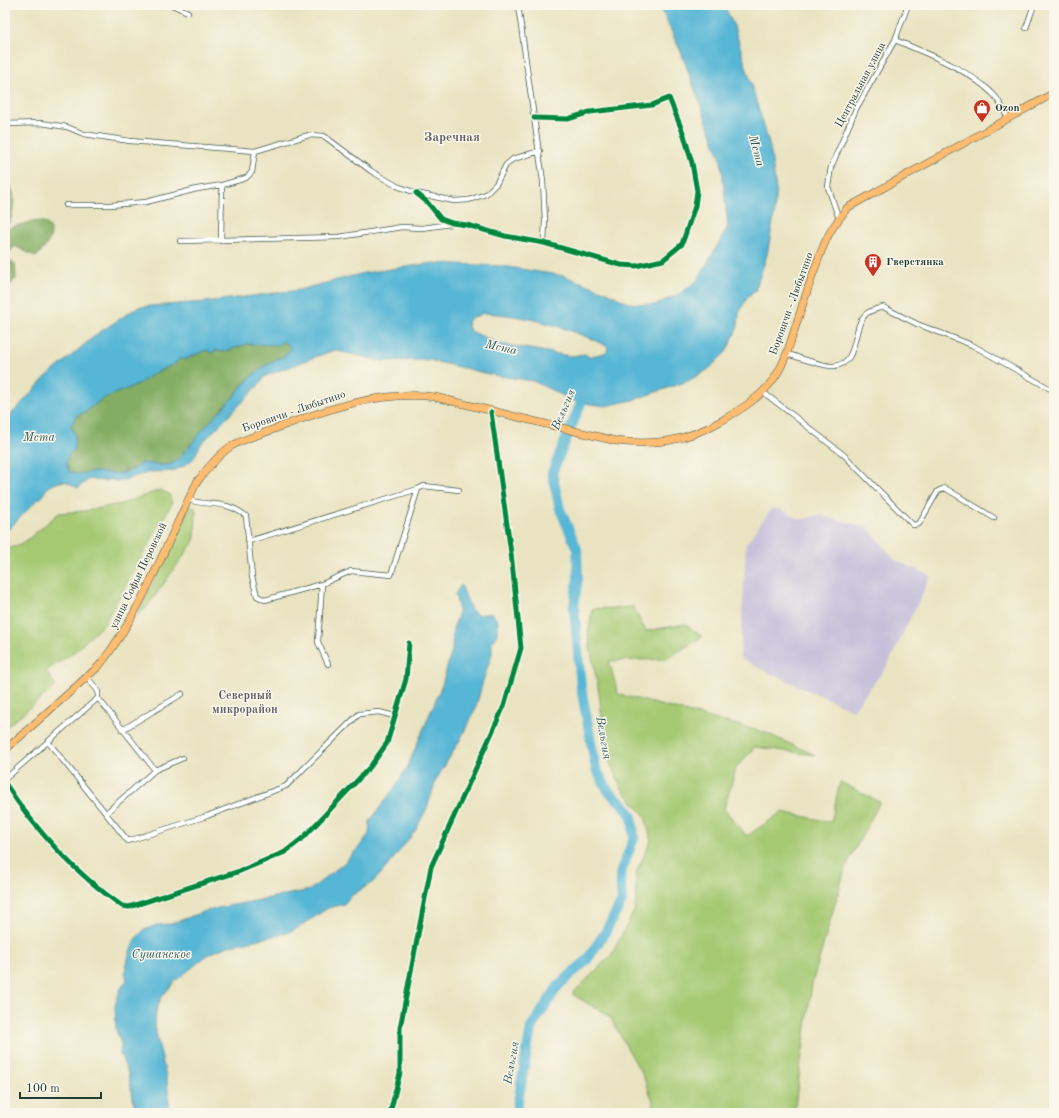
<svg xmlns="http://www.w3.org/2000/svg" width="1059" height="1118" viewBox="0 0 1059 1118" font-family="'Old Standard TT',serif">
<style>
.industrial{fill:#c6c0da}
.green{fill:#a5c972;stroke:#628353}
.forest{fill:#84ad64;stroke:#52754c}
.water{fill:#57b6d5;stroke:#3b7a84;fill-rule:evenodd}
.lines{fill:none;stroke-linecap:round;stroke-linejoin:round}
.river{stroke:#57b6d5;stroke-width:10}
.street-casing{stroke:#3d5649;stroke-width:6}
.primary-casing{stroke:#3d5649;stroke-width:8}
.street{stroke:#fff;stroke-width:4.5}
.primary{stroke:#fdbc70;stroke-width:7}
.cycleway-casing{stroke:#fbf7ec;stroke-width:8}
.cycleway{stroke:#00873e;stroke-width:5}
.labels{text-anchor:middle;dominant-baseline:central;stroke-width:3;stroke-linejoin:round;paint-order:stroke}
.street-label{font-size:11px;fill:#1f3d34;stroke:#fbf7ec}
.poi-label{font-size:11px;font-weight:bold;fill:#1f3d34;stroke:#fbf7ec;text-anchor:start}
.water-label{font-size:12px;font-style:italic;fill:#2d5b5c;stroke:#fbf7ec}
.neighbourhood-label{font-size:12px;font-weight:bold;fill:#636068;stroke:#fbf7ec}
.quarter-label{font-size:13px;font-weight:bold;fill:#636068;stroke:#fbf7ec}
</style>
<rect width="100%" height="100%" fill="#fbf7ec"/>
<filter id="ink" filterUnits="userSpaceOnUse"><feTurbulence type="fractalNoise" baseFrequency=".025" numOctaves="2"/><feDisplacementMap in="SourceGraphic" scale="8" xChannelSelector="R" yChannelSelector="G"/><feConvolveMatrix kernelMatrix="1 2 1 2 8 2 1 2 1" color-interpolation-filters="sRGB"/></filter>
<filter id="wash" filterUnits="userSpaceOnUse"><feTurbulence type="fractalNoise" baseFrequency=".012" numOctaves="4" result="noise"/><feDisplacementMap in="SourceGraphic" scale="16" xChannelSelector="R" yChannelSelector="G"/><feGaussianBlur stdDeviation="0.9" result="paint"/><feColorMatrix in="noise" values="0 0 0 0 0 0 0 0 0 0 0 0 0 0 0 0 0 1.4 0 .05"/><feComposite in="paint" operator="in"/></filter>
<g filter="url(#wash)">
<rect width="100%" height="100%" fill="#eae3c1"/>
<path class="industrial" d="M772,508L783,510L800,520L819,515L861,526L864,523L895,560L931,576L887,666L853,710L765,671L740,658L746,544Z"/>
<path class="green" d="M160,490L169,494L172,503L104,624L74,652L46,671L56,686L5,728V551L26,541L59,513L85,511L121,504Z
M191,507L195,508L196,512L195,538L192,544L147,607L137,615Z
M633,607L646,631L685,624L702,637L666,659L609,661L618,694L764,732L815,755L755,747L736,768L724,809L747,836L782,812L831,822L840,782L880,802L846,866L812,984L794,1113H651L653,1101L643,1076L610,1017L572,994L612,954L635,909L637,871L651,840L645,816L622,789L606,754L599,693L588,636L592,609Z"/>
<path class="forest" d="M5,181C19,195 13,205 10,223H5Z
M40,221C62,227 46,248 36,257L15,246L8,254V259L15,264L16,279L5,290V229L27,223Z
M282,341L292,347L284,356C272,358 250,376 241,386C237,391 236,396 230,400L204,428L197,439L186,448L182,456L173,464L163,465L150,463L116,474L96,472L78,475L69,471L66,462L75,435L71,426L76,416L85,412L102,399L137,385L153,374L176,363L180,358L184,360L206,350L212,353L216,350L223,352L247,344Z"/>
<path class="water" d="M659,5H724L734,26L770,147L776,190L774,216L767,255L755,291L748,296L739,313L738,327L726,352L709,369L688,381L633,400L605,406L576,402L533,381L493,375L429,360L381,361L334,350L265,376L257,387L201,444L193,459L184,466L173,471L150,472L118,482L110,479L105,481L89,479L78,488L65,481C54,483 46,486 42,497L37,500L5,533V421L45,378L97,334L138,307L205,302L299,290L364,273L432,263L502,266L564,276L607,292L628,303L655,305L679,294L697,281L728,227L721,160L681,52ZM482,313C528,315 563,326 605,345L608,348L607,352L589,357L585,354L570,356L500,344L470,331L467,323L472,317L479,316ZM282,341L291,347L285,356C272,359 251,376 242,386C237,391 236,396 230,400C222,410 213,418 204,428C198,435 180,461 171,464C162,467 150,463 140,463C131,477 111,473 96,472C84,471 81,477 69,471L66,462L69,454L74,450L75,435L71,426L76,416L85,412L102,399L137,385L153,374L176,363L180,358L184,360L206,350L212,353L216,350L223,352L247,344L279,345Z
M461,585L471,610L478,615L492,613L498,622L497,634L492,642V654L483,681L475,710L460,740L436,780L427,808L415,831L386,868L373,882L351,896L344,904L328,908L296,929L287,933L228,946L209,954L175,981L161,998L156,1011L155,1028L167,1080L170,1113H136L128,1073L120,1054L121,1044L116,1030L115,1006L120,990L127,980L125,971L130,951L136,938L144,930L157,925L171,924L208,910L310,890L344,863L360,846L369,834L370,821L395,787L407,768L442,685L452,650L453,629L458,616V606L455,594Z"/>
<g class="lines">
<path class="river" d="M516,1113L531,1028L558,986L587,960L606,931L622,901L620,874L634,838L632,817L624,805L609,792L596,769L581,687L574,606L578,578L577,549L560,509L552,473L586,391"/>
</g>
</g>
<g filter="url(#ink)">
<g class="lines">
<defs>
<path id="street" d="M172,5L188,12
M518,5L543,181L545,221L544,243
M1026,28L1034,5
M895,40C928,54 966,68 992,93C999,99 1003,110 1008,118
M5,124L41,123L67,127L84,134L130,141L255,151L309,135L324,136L371,171L397,186L416,193L454,201L469,200L486,194L496,184L506,165L513,159L540,151
M416,193L427,202L441,219L452,223L467,225L505,236L544,243L621,265L636,266L663,260L682,244L695,206L697,191L692,163L684,135L669,98L652,105L590,112L568,119L534,118
M66,205H110L146,202L197,189L222,185L246,178L252,172L255,151
M839,219L828,187L831,167L856,109L895,40L908,5
M180,241L339,237L402,227L422,228L451,224
M221,241L222,185
M787,354C798,357 825,367 834,366C860,364 851,327 866,314C870,310 877,309 883,307L917,324L972,345L1054,391
M763,392L844,455L913,525L919,524L938,491L945,488L994,518
M188,500C211,507 224,499 246,516L252,577L257,596L265,600L322,584
M249,541L418,489L424,486L459,490
M328,664L318,642L322,584L351,571L391,575L418,489
M98,698L155,770
M122,730L182,694
M49,743L128,841L207,816L286,786L359,714L379,712L394,716
M5,779L98,698V691L87,677
M5,783C36,831 75,873 122,906L129,907L240,871L285,852L304,837L370,767L387,743L406,679L409,643
M106,813L155,770L183,758
M390,1113L400,1073V1028L431,867L504,706L521,648L511,553L491,412"/>
<path id="primary" d="M5,750L99,666C143,611 165,545 197,482C206,470 217,456 230,447C242,439 259,435 272,430C324,410 379,390 435,397L616,441C655,446 686,441 721,421C740,410 760,398 773,380C786,362 791,340 798,319C807,292 816,261 828,236C833,226 841,217 847,208L1054,93"/>
</defs>
<use href="#street" class="street-casing"/>
<use href="#primary" class="primary-casing"/>
<use href="#street" class="street"/>
<use href="#primary" class="primary"/>
<defs>
<path id="cycleway" d="M416,193L427,202L441,219L452,223L467,225L505,236L544,243L621,265L636,266L663,260L682,244L695,206L697,191L692,163L684,135L669,98L652,105L590,112L568,119L534,118
M5,783C36,831 75,873 122,906L129,907L240,871L285,852L304,837L370,767L387,743L406,679L409,643
M390,1113L400,1073V1028L431,867L504,706L521,648L511,553L491,412"/>
</defs>
<use href="#cycleway" class="cycleway-casing"/>
<use href="#cycleway" class="cycleway"/>
</g>
</g>
<defs>
<symbol id="shop-pin" viewBox="-11 -11 22 30"><path d="M0 17L-7.5 6A9.5 9.5 0 1 1 7.5 6Z" fill="#c8321e" stroke="#fbf7ec"/><path d="M-5-2.5h2.3a2.7 3.5 0 0 1 5.4 0H5L5.5 6h-11ZM-1.5-2.5h3a1.5 2.3 0 0 0-3 0Z" fill="#fff"/></symbol>
<symbol id="building-pin" viewBox="-11 -11 22 30"><path d="M0 17L-7.5 6A9.5 9.5 0 1 1 7.5 6Z" fill="#c8321e" stroke="#fbf7ec"/><path d="M-4-6H4V6H1V3H-1V6H-4ZM-2.5-4.3h1.7v1.8h-1.7ZM.8-4.3h1.7v1.8H.8ZM-2.5-1h1.7V.8h-1.7ZM.8-1h1.7V.8H.8Z" fill="#fff"/></symbol>
</defs>
<g fill-rule="evenodd">
<use href="#shop-pin" x="972" y="98" width="20" height="27"/>
<use href="#building-pin" x="863" y="252" width="20" height="27"/>
</g>
<g class="labels">
<g class="street-label">
<text transform="translate(861 85) rotate(-62)">Центральная улица</text>
<text transform="translate(792 304) rotate(-70)">Боровичи - Любытино</text>
<text transform="translate(294 412) rotate(-19)">Боровичи - Любытино</text>
<text transform="translate(139 576) rotate(-64)">улица Софьи Перовской</text>
</g>
<g class="poi-label">
<text x="995" y="108">Ozon</text>
<text x="886" y="262">Гверстянка</text>
</g>
<g class="water-label">
<text transform="translate(756 151) rotate(75)">Мста</text>
<text transform="translate(501 348) rotate(12)">Мста</text>
<text transform="translate(564 410) rotate(-67)">Вельгия</text>
<text x="39" y="438">Мста</text>
<text transform="translate(603 738) rotate(80)">Вельгия</text>
<text x="161" y="955">Сушанское</text>
<text transform="translate(512 1063) rotate(-80)">Вельгия</text>
</g>
<g class="neighbourhood-label">
<text x="245" y="696">Северный<tspan x="245" dy="14">микрорайон</tspan></text>
</g>
<g class="quarter-label">
<text x="452" y="137">Заречная</text>
</g>
</g>
<rect width="1059" height="1118" fill="none" stroke="#fbf7ec" stroke-width="20"/>
<path d="M20 1092v6h81v-6" fill="none" stroke="#1f3d34" stroke-width="2"/>
<text x="26" y="1092" font-size="12" fill="#1f3d34" stroke="#fbf7ec" stroke-width="3" paint-order="stroke">100 m</text>
</svg>
